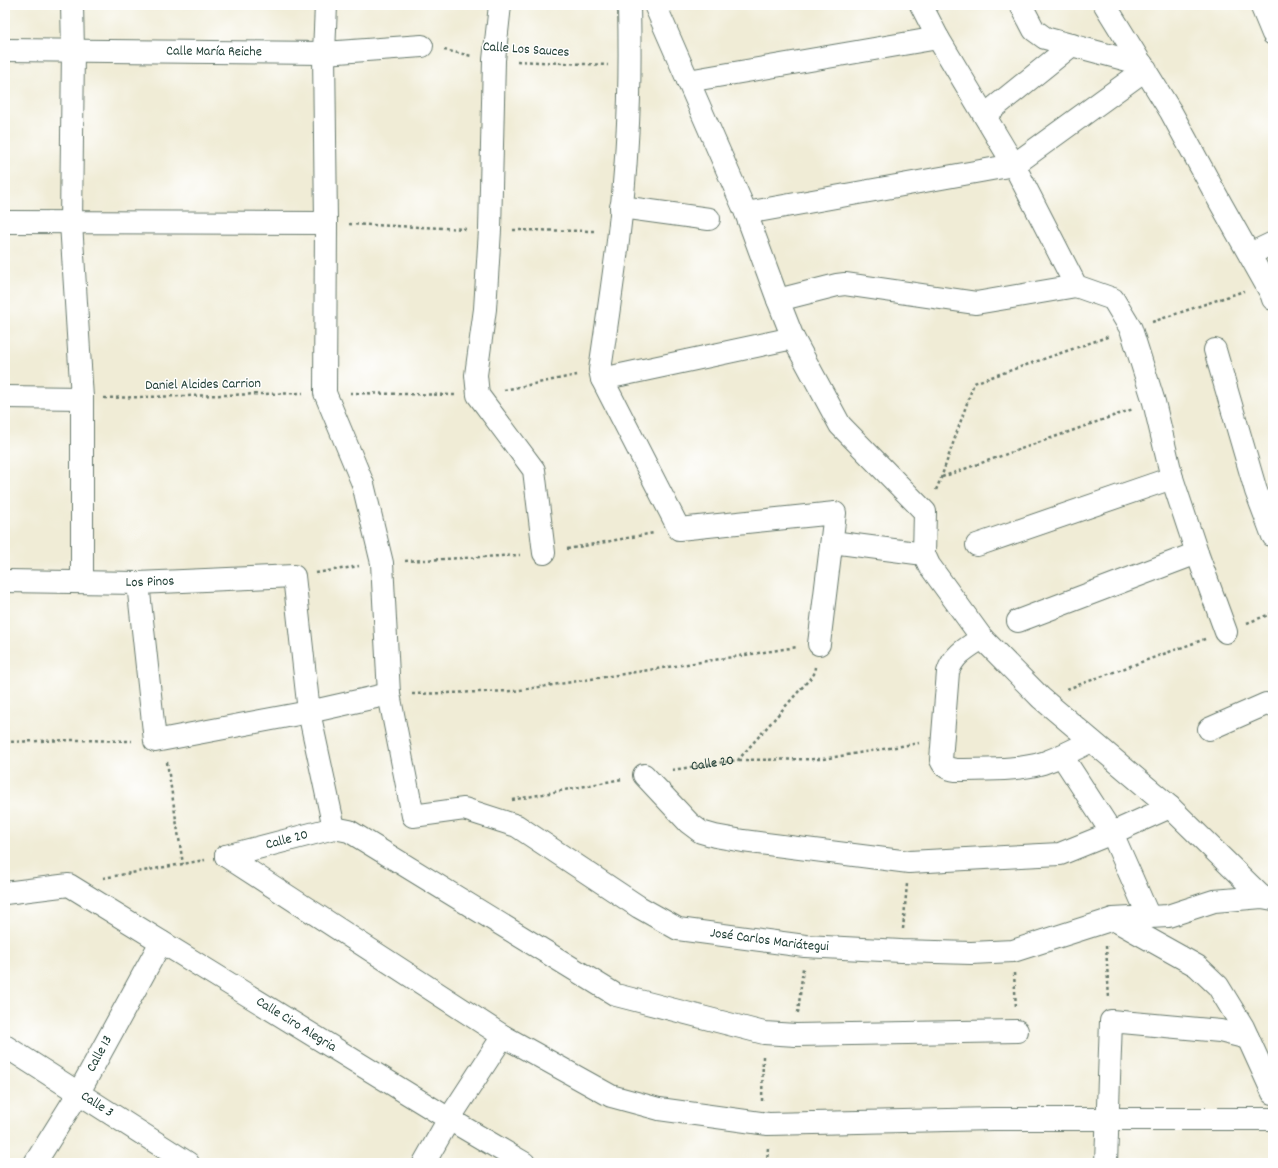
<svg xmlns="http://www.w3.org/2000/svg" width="1278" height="1168" viewBox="0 0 1278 1168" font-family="Dekko,sans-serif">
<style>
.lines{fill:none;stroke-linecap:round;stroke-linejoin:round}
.minor-casing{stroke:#687a6d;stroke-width:24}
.path{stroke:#687a6d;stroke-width:2.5;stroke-dasharray:3 3;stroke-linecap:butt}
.minor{stroke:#fff;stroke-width:22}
.labels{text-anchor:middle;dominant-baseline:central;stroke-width:3;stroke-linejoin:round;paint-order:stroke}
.street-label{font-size:14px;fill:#1f3d34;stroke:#fff}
</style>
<rect width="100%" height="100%" fill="#fff"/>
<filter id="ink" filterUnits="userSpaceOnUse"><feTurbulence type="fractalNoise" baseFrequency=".025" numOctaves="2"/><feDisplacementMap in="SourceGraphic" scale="8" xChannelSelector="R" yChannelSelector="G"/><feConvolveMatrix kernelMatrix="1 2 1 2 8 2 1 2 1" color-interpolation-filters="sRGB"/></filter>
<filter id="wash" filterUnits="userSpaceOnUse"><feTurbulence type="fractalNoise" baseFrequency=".012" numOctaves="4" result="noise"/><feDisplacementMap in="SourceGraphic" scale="16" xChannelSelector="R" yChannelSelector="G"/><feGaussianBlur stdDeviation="0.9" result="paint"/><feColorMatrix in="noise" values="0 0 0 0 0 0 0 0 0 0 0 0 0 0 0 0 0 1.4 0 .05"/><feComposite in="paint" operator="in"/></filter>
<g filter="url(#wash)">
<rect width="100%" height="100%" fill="#f0ecd6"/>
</g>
<g filter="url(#ink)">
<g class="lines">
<defs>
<g id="minor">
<path d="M72,5L73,50L71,223L82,398V582"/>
<path id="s2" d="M326,5L324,53L326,223L325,393L363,484L382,563L389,694L413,816L464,809L517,826L639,907L678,929L805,946L901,951L971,953L1013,951L1113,919L1168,916L1214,901L1262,897L1273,899"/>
<path d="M500,5L494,60L490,230L485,309L476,375L478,395L534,470L544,553"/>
<path d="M629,5C630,50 630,96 627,141C623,218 611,294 600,370L602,379L679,529L835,513L819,644"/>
<path d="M655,5L746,213L778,300L793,338L840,425L925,512L924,554L929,565L982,638L1041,698L1170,807L1262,897"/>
<path d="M921,5L938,38L1014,165L1076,286L1113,299L1131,329L1154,402L1172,478L1197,553L1226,632"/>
<path d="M1021,5L1034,30L1045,38L1142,64"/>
<path d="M1105,5L1171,112L1221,204L1271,293L1273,299"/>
<path d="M1261,5L1273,34"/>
<path id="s3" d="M5,50L324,53L422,46"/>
<path d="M688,81L938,38"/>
<path d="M985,115L1072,45"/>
<path d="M621,207L709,219"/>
<path d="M746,213L1014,165L1146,69"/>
<path d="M5,222L326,223"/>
<path d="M1250,254L1273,243"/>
<path d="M778,300L837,285L845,284L976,303L1076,286"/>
<path d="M1215,350L1256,491L1273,536"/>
<path d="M602,379L793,338"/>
<path d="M5,397L82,398"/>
<path d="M832,542L924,554"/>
<path d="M977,545L1172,478"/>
<path id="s4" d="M5,581L138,583L294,576L309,712L334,828"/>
<path d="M138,583L155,741L309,712L389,694"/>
<path d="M1018,621L1197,553"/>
<path d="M982,638C968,647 953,655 948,672L941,760C944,767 948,769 956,770C985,769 1016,771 1043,763C1060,757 1076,749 1091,741"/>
<path d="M1209,729L1266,704L1273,706"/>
<path d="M1062,756L1112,833L1149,917"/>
<path d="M644,775L689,823L701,832L715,836L743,841L909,862L1060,854L1112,833L1170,807"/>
<path d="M226,856L503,1036L611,1096L659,1109L768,1124L993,1119H1273"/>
<path id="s5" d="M226,856L334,828L349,831L616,995L764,1033L796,1035L1017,1031"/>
<path id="s6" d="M5,893L69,885L449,1119L524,1163"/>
<path d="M1113,919L1197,966L1218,986L1243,1027L1273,1093"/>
<path id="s7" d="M5,1046L188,1163"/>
<path id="s8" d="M35,1163L78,1094L161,942"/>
<path d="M424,1163L449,1119L503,1036"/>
<path d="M1106,1163L1111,1021L1220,1031L1248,1038"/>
</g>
</defs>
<use href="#minor" class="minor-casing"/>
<g class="path">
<path d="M444,50L472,56"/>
<path d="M517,61L608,65"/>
<path d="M349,224L466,229"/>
<path d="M513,230L596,231"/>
<path d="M1152,322L1244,291"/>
<path d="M504,390L577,375"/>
<path d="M350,393L455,395"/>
<path d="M104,398L303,393"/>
<path d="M942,477L1133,409"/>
<path d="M936,490L941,478L974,383L1110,336"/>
<path d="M567,549L654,533"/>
<path d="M405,561L520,555"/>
<path d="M316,573L359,566"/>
<path d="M1247,623L1273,613"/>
<path d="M1067,689L1205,639"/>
<path d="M412,694L514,691L797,647"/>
<path d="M5,742L74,740L132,741"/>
<path d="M739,760L823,759L919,743"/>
<path d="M167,762L183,864"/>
<path id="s1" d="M672,770L738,760L814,674L815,667"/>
<path d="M512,800L622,779"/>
<path d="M103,878L205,860"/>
<path d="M903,929L907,884"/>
<path d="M1106,946L1109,999"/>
<path d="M1014,973L1016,1008"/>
<path d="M798,1013L803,968"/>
<path d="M762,1101L763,1056"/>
<path d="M767,1163L768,1147"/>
</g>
<use href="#minor" class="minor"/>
</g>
</g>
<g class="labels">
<g class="street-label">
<text transform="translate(526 50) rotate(4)">Calle Los Sauces</text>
<text stroke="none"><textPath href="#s3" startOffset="209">Calle María Reiche</textPath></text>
<text transform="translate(203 385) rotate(-1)">Daniel Alcides Carrion</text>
<text stroke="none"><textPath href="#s4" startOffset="145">Los Pinos</textPath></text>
<text stroke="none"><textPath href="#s1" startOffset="41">Calle 20</textPath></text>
<text stroke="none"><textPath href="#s5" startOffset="63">Calle 20</textPath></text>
<text stroke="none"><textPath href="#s2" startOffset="1214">José Carlos Mariátegui</textPath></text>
<text stroke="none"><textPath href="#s6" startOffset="331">Calle Ciro Alegria</textPath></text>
<text stroke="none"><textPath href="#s8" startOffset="127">Calle 13</textPath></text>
<text stroke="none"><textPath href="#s7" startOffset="109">Calle 3</textPath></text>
</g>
</g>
<rect width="1278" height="1168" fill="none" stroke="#fff" stroke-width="20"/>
</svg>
